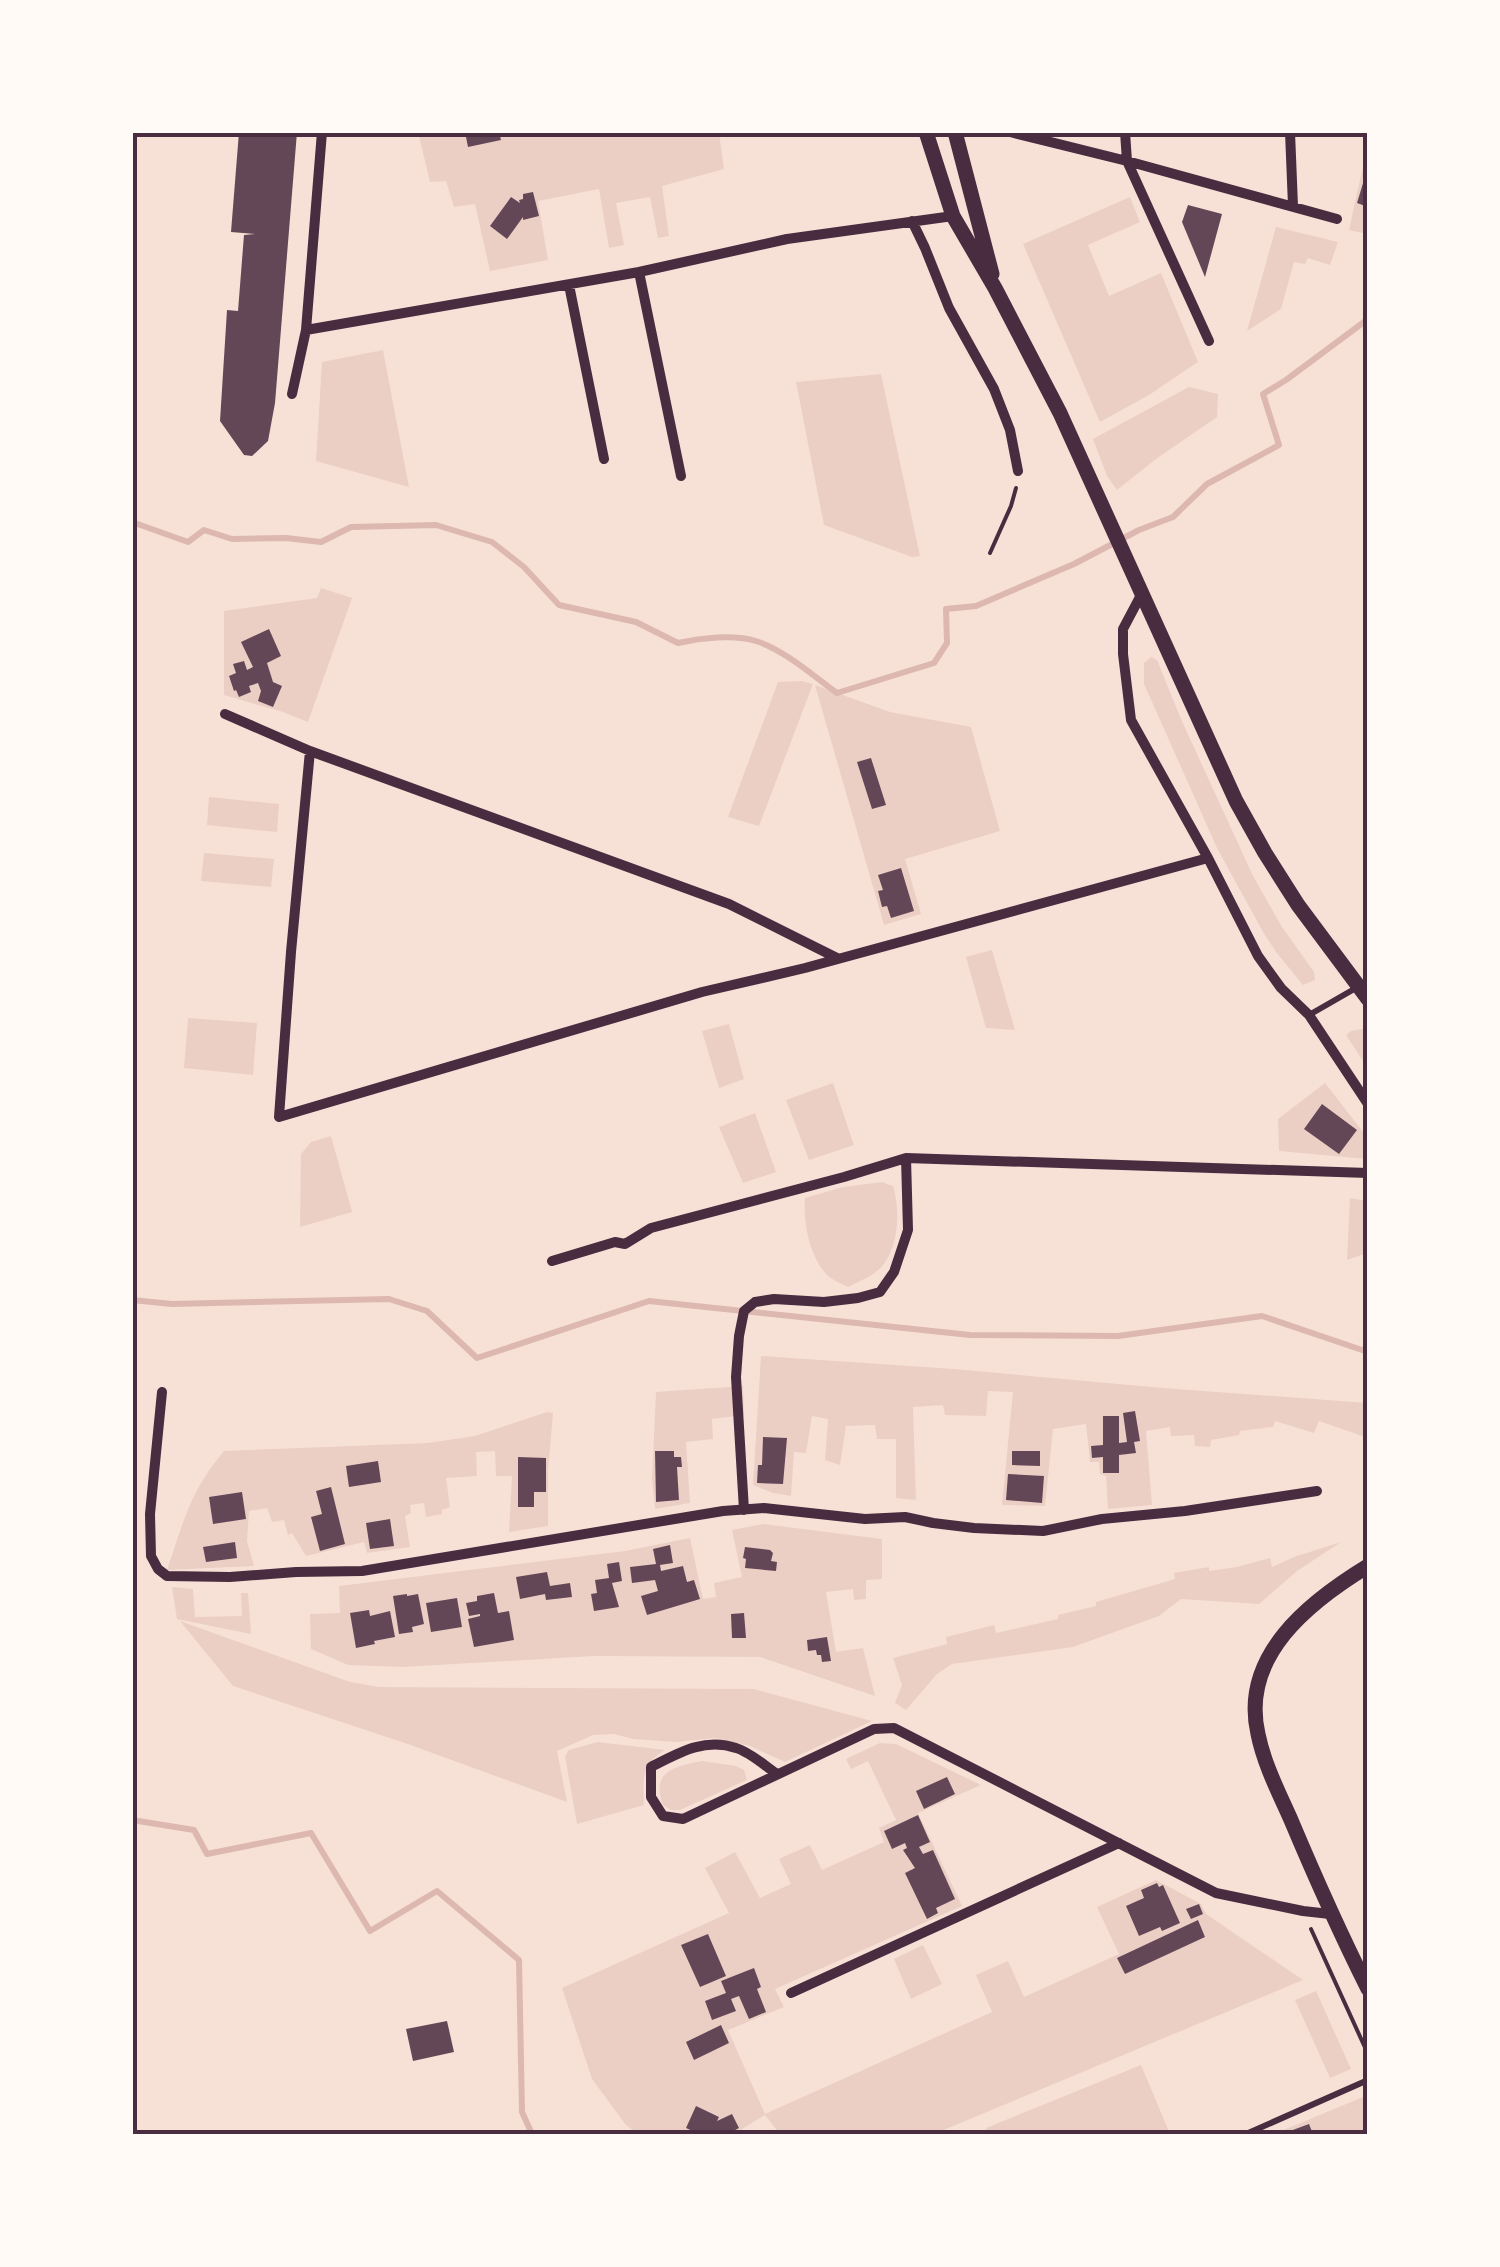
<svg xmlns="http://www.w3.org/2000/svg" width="1500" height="2267" viewBox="0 0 1500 2267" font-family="'Exo 2',sans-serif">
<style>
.green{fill:#ebcfc5}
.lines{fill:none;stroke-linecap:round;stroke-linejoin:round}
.stream{stroke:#dcb8b0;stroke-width:6}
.building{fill:#644757}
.path{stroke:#4a2c40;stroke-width:4}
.service{stroke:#4a2c40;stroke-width:6}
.minor{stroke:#4a2c40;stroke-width:10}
.tertiary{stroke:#4a2c40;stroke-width:15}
.neatline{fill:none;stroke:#4a2c40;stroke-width:4}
</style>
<rect width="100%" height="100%" fill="#f7e1d7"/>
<path class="green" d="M438,132L719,133L724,169L662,186L669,236L658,238L650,197L616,203L624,245L609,248L599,189L538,201L548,260L490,271L475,204L454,207L446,181L430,182L419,136Z
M1363,166L1367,168V234L1349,230Z
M1130,197L1140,222L1088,245L1109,296L1161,273L1198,362L1149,395L1100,422L1023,244Z
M1276,227L1338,242L1330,265L1308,258L1305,264L1294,262L1281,309L1247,331Z
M383,350L409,487L316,461L322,362Z
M881,374L920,556L912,557L824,525L796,382Z
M1189,387L1218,394L1217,417L1156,459L1117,490L1107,476L1093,439Z
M321,588L352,598L308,722L283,712L224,695V611L317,598Z
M1151,657L1157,660L1181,719L1253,876L1282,927L1314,972L1315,980L1303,985L1276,952L1263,932L1217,848L1144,684V663Z
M802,681L813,684L759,826L728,817L778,682Z
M815,685L890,712L971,727L1000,831L905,859L921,914L884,925Z
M209,797L279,804L277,832L207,825Z
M204,853L274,859L271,887L201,881Z
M992,950L1015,1030L986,1028L966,957Z
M188,1018L257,1023L253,1075L184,1068Z
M729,1024L744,1079L719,1088L702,1031Z
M1367,1028H1368L1367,1067L1346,1035L1351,1031Z
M833,1083L854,1145L809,1160L786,1100Z
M1325,1083L1367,1137V1159L1279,1151L1278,1119Z
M755,1113L776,1172L743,1183L719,1127Z
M331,1136L352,1212L300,1227L301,1154L311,1142Z
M882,1182L893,1186C901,1211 899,1253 877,1271C869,1278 857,1282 848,1287C842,1284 832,1280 827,1275C809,1256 803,1222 805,1198L843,1187Z
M1350,1198L1367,1201V1253L1347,1260Z
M761,1356L954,1369L1163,1388L1367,1403V1431L1365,1437L1319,1421L1314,1433L1275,1421L1273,1427L1240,1431L1239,1435L1211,1440L1210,1447L1195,1446L1194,1435L1171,1436L1170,1427L1146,1431L1152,1505L1108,1509L1106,1476L1100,1474L1099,1462H1090L1086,1424L1053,1429L1045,1506L1002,1505L1013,1392L988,1391L986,1416L945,1415L943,1405L913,1407L916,1500L896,1498V1439H877L875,1425L846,1426L840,1465L825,1460L828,1419L812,1416L806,1453L794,1452L791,1496L773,1493L753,1485Z
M743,1386L744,1415L712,1419L713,1439L686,1442L690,1503L655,1509L652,1478L656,1392Z
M547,1412L553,1413L548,1471V1526L509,1532L512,1476H496L495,1451L476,1452L477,1476L446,1478L450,1507L442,1510V1514L426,1517L424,1503L410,1505L411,1513L405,1516L410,1547L367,1553L364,1542L306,1556L292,1533L288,1535L284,1520L272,1522L267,1508L249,1511L247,1541L254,1566L167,1570C184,1521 189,1493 224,1451L428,1443L475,1436Z
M763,1524L882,1539V1579L866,1580V1599L854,1600L853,1589L826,1592L836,1652L863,1648L875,1696L760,1657L594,1656L403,1667L348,1665L311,1649L310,1614L340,1613L339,1586L625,1551L690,1538L703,1599L716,1597L714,1583L742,1577L732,1530Z
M1341,1542L1297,1571L1259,1604L1181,1599L1159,1616L1073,1647L952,1664L937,1674L906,1710L895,1703L902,1685L893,1658L947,1644L946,1637L994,1625L996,1633L1058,1619V1615L1096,1606V1602L1175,1579L1174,1573L1209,1567V1571L1237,1567L1270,1558L1272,1567L1294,1557Z
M172,1587L193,1589L195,1617L242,1616L241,1593H248L251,1634L177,1619Z
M180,1621L350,1682L379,1687L754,1689L872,1721L785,1762L750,1746L715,1738L676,1742L633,1739L614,1734L593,1735L557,1751L567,1802L405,1743L233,1686Z
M598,1742L665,1750C641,1764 643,1779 644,1805L577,1824L565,1756L569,1750Z
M880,1743L896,1744L981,1785L918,1813L962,1906L775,1989L784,2007L728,2030L765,2114L992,2012L976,1975L1008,1961L1024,1997L1119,1954L1097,1907L1156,1880L1201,1904L1206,1914L1303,1980L934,2134H780L765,2115L734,2134H638L626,2125L592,2079L562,1988L729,1913L705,1868L735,1852L760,1898L791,1884L779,1859L810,1845L822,1870L884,1842L879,1828L896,1820L868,1761L851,1769L846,1759Z
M702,1761L736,1766L744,1770L747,1780L680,1810H671L663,1805C650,1771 676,1766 702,1761Z
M923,1945L942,1984L911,1999L894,1959Z
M1316,1991L1351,2069L1330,2078L1295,2000Z
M1141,2065L1170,2134H988L986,2128Z
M1363,2097L1367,2107V2134H1274Z"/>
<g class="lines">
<path class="stream" d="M132,522L188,542L204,530L232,539L286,538L321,542L351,527L436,525L492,542L524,567L559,605L636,622L678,643C700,638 734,634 756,641C786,651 812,675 837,693L934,663L947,643L946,609L976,606L1074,564L1139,530L1173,517L1207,484L1279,445L1263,394L1286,380L1368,319
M132,1300L172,1304L389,1299L427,1311L477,1358L649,1301L970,1335L1118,1336L1262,1316L1368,1352
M132,1820L194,1830L207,1854L311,1833L370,1931L437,1891L519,1960L522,2112L532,2134"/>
</g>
<path class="building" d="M239,132H297L275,403L268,441L252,456L244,455L220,421L227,310L238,311L244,235L255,234L231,232Z
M465,132H499L501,140L468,147Z
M1367,170H1368V207L1357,203Z
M533,192L539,216L523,220V217L507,239L490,226L511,197L520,203L519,200L523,199V194Z
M1188,205L1222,214L1205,277L1182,222Z
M269,629L281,656L267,663L273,682L282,686L273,707L258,701L261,691L258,683L249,686L251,692L239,697L236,690L234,691L229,676L236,673L233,664L244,661L247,670L253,667L241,642Z
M871,758L886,805L872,809L857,762Z
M901,868L914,911L891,918L887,906L882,907L878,891L883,890L878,875Z
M1322,1104L1357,1130L1339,1154L1304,1129Z
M1135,1411L1140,1441L1134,1442L1136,1453L1119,1455V1473H1103V1457L1092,1458L1091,1446L1103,1445V1416H1119V1443L1127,1442L1123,1413Z
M763,1437L787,1438L783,1484L757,1483L758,1465H762Z
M655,1451H674V1457H681L682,1467H677L679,1500L656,1502Z
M1012,1451H1040V1466L1012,1465Z
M518,1457L546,1458V1492H534V1507H518Z
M378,1461L381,1482L349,1487L346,1466Z
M1008,1474L1044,1476L1042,1503L1006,1500Z
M331,1487L345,1544L320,1551L311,1517L322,1514L316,1491Z
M242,1492L246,1519L213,1524L209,1497Z
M390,1519L394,1546L370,1549L366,1523Z
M235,1542L237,1558L206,1562L203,1547Z
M670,1545L673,1563L660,1565L661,1571L683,1566L687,1582L694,1580L700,1599L647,1615L641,1596L658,1591L655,1580L632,1583L630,1567L656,1564L653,1549Z
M745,1547L770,1550L773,1553L771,1561L777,1562L776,1571L745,1568L746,1559L743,1558Z
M619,1562L622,1581L612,1583L619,1607L594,1611L591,1594L597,1593L595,1580L609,1578L607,1564Z
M547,1572L550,1586L570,1583L572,1597L546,1600L545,1594L520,1599L516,1577Z
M494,1593L498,1613L509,1611L514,1640L474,1647L468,1619L480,1616V1614L469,1616L466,1603L477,1601V1596Z
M407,1594V1596L418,1594L424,1624L412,1627L413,1632L399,1634L393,1596Z
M457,1598L462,1627L431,1632L426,1603Z
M369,1610L370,1616L390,1611L395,1637L374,1641L375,1644L356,1648L350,1613Z
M744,1613L746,1638H732L731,1614Z
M827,1637L831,1661L822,1662L821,1655H817L816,1650L808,1651L807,1640Z
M947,1777L955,1794L924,1809L916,1791Z
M918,1815L930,1842L919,1847L923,1854L933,1850L955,1899L936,1908L938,1913L927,1919L905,1873L915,1868L903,1850L907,1848L905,1843L892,1849L884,1831Z
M1157,1883L1159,1887L1163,1885L1180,1923L1162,1931L1160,1927L1139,1936L1126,1906L1144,1898L1141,1890Z
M1199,1904L1203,1914L1191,1919L1186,1909Z
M1198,1920L1205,1937L1125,1974L1117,1958Z
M708,1934L726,1976L700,1987L681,1945Z
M754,1968L761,1987L757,1989L766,2012L749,2019L739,1996L731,1999L736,2011L712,2020L705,2001L726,1993L721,1981Z
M447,2021L454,2052L413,2061L406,2029Z
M721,2025L729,2043L694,2060L686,2042Z
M696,2106L719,2117L717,2121L732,2114L739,2128L728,2134H699L686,2128Z
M1309,2124L1313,2134H1282Z"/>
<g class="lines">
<path class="path" d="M990,553L1011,506L1016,488
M1311,1929L1368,2054"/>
<path class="service" d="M1309,1015L1356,988
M1246,2134L1368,2080"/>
<path class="minor" d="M1010,132L1127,161L1337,219
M1125,132L1127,161L1209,341
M1290,132L1293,206
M912,221L925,248L949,308L994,389L1010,430L1018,471
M639,272L681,476
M569,285L604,459
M306,330L639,272L787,239L953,216
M292,394L306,330L322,132
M1141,595L1123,629V654L1131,720L1208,858L1258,956L1281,988L1309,1015L1368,1104
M225,714L310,751L729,904L837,958
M310,751L291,952L279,1117L702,992L805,968L1208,858
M552,1261L615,1242L625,1244L651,1228L844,1177L906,1158L1368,1173
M162,1392L150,1514L151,1556L158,1569L167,1576L230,1577L296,1572L362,1571L723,1511L764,1508L865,1519L905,1517L933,1523L974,1528L1043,1531L1102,1519L1185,1511L1317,1491
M744,1510L736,1377L739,1336L744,1311L755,1302L774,1299L824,1302L858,1298L880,1292L894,1272L908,1230L906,1158
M777,1774C765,1766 750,1752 736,1748C705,1737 678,1753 651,1767V1797L663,1816L683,1819L874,1729L894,1728L1216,1893L1303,1911L1330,1914
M791,1993L1119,1843"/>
<path class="tertiary" d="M926,132L953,216L995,288L1060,413L1236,801L1265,853L1298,905L1368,999
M955,132L992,274
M1368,1566C1309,1602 1240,1656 1258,1734C1264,1764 1279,1793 1291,1820C1315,1877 1340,1933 1368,1989"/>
</g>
<rect width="1500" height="2267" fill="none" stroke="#fffaf5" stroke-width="270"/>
<rect x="135" y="135" width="1230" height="1997" class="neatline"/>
</svg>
